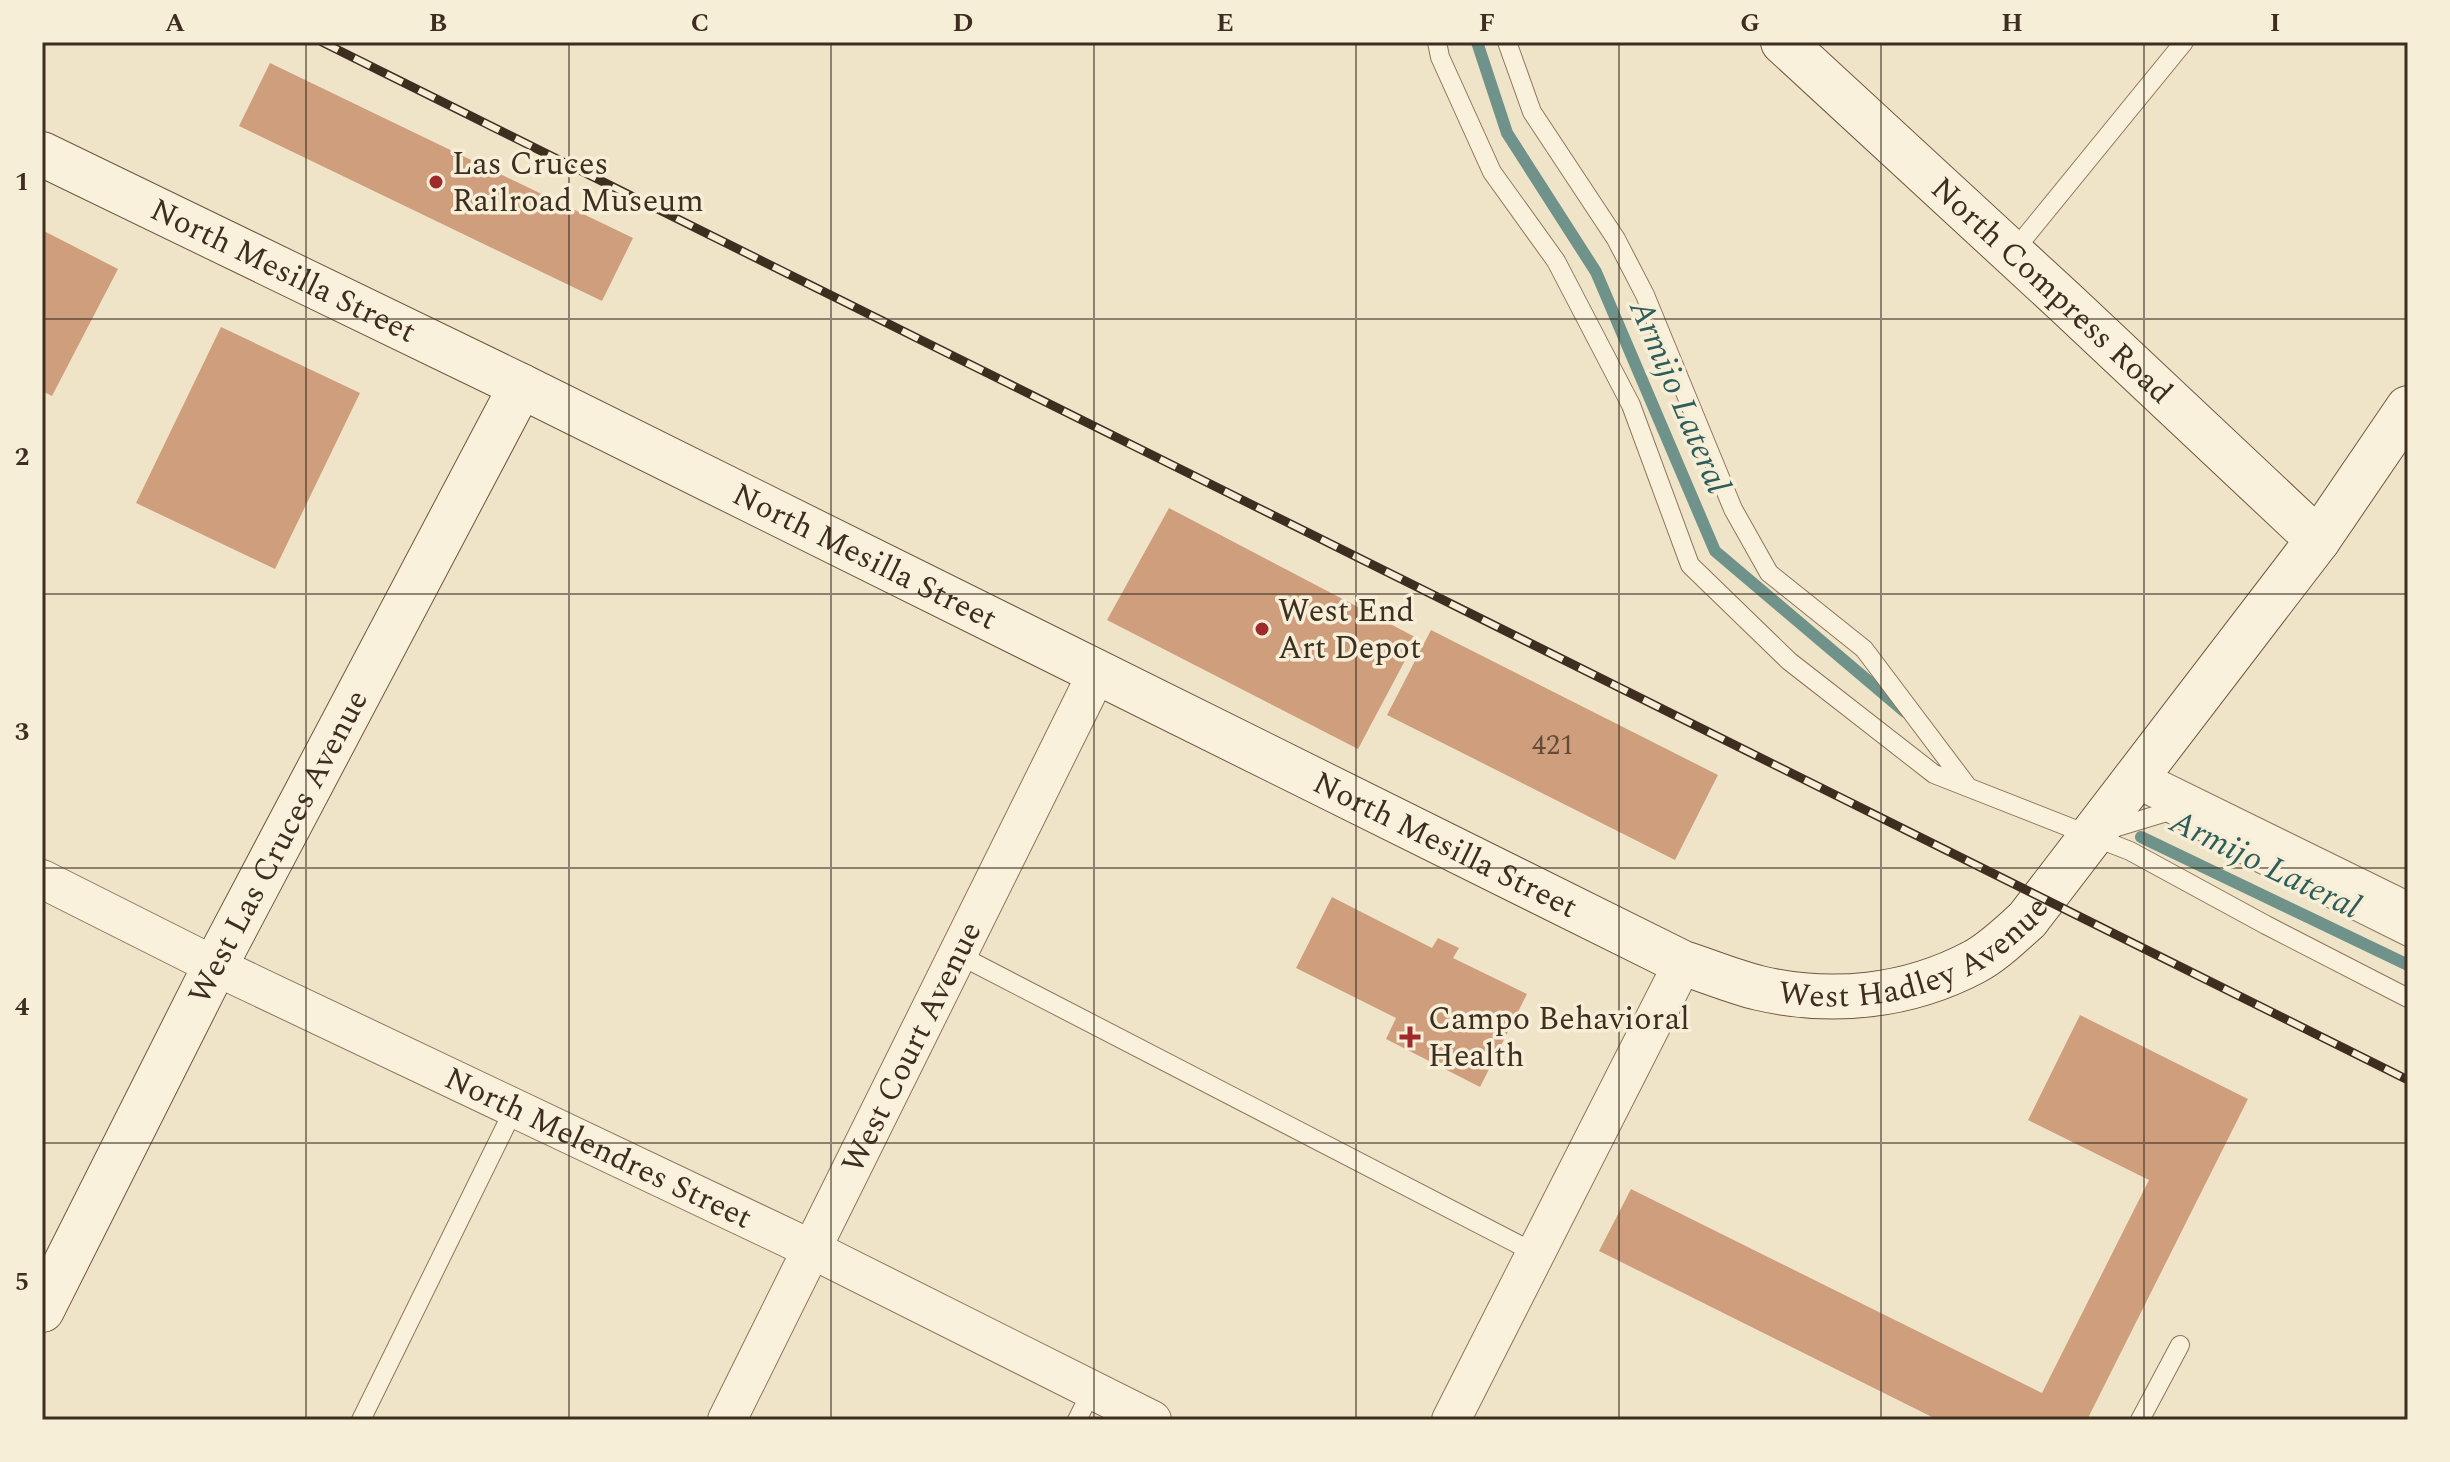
<svg xmlns="http://www.w3.org/2000/svg" width="2450" height="1462" viewBox="0 0 2450 1462" font-family="Spectral,serif">
<style>
.lines{fill:none;stroke-linecap:round;stroke-linejoin:round}
.stream{stroke:#6f938a;stroke-width:12}
.building{fill:#cf9f7d}
.lane-casing{stroke:#8d765c;stroke-width:20}
.street-casing{stroke:#8d765c;stroke-width:40}
.secondary-casing{stroke:#6f573f;stroke-width:46}
.lane{stroke:#faf1dc;stroke-width:18}
.street{stroke:#faf1dc;stroke-width:38}
.secondary{stroke:#faf1dc;stroke-width:44}
.rail-casing{stroke:#3d2e20;stroke-width:9}
.rail{stroke:#f7eed8;stroke-width:6;stroke-dasharray:18;stroke-linecap:butt}
.grid{fill:none;stroke:#3d2e20;stroke-width:2;stroke-opacity:0.55}
.poi-dot{fill:#9e2a2b;stroke:#f7eed8;stroke-width:3}
.labels{text-anchor:middle;dominant-baseline:central;stroke-width:7;stroke-linejoin:round;paint-order:stroke}
.number-label{font-size:28px;fill:#624a37}
.poi-label{font-size:32px;fill:#3d2e20;stroke:#f7eed8;text-anchor:start}
.street-label{font-size:32px;fill:#3d2e20;stroke:#f7eed8}
.water-label{font-size:34px;font-style:italic;fill:#2f5d5a;stroke:#f7eed8}
.neatline{fill:none;stroke:#3d2e20;stroke-width:3}
.grid-label{font-size:26px;text-anchor:middle;font-weight:bold;fill:#3d2e20}
</style>
<rect width="100%" height="100%" fill="#f0e4c8"/>
<g class="lines">
<path class="stream" d="M1477,42L1507,133L1596,272L1715,551L1905,712
M2141,837L2408,965"/>
</g>
<path class="building" d="M270,63L633,238L602,301L239,126Z
M42,230L118,269L52,396L42,391Z
M221,327L360,393L275,569L136,503Z
M1169,508L1417,638L1358,749L1107,620Z
M1431,630L1718,775L1675,860L1387,715Z
M1332,897L1432,948L1438,938L1459,948L1453,958L1527,994L1480,1087L1386,1039L1396,1018L1296,968Z
M2080,1015L2248,1099L2087,1420H1938L1599,1251L1631,1189L2042,1393L2149,1180L2028,1120Z"/>
<g class="lines">
<defs>
<path id="lane" d="M1437,42L1440,57L1492,172L1556,261L1631,405L1690,565L1789,661L1934,774L2130,851L2266,925L2408,998
M1507,42L1532,112L1616,239L1645,295L1733,509L1769,573L1864,649L1968,787
M2012,253L2184,42
M2104,831L2167,812L2255,861L2408,937
M957,954L1535,1253
M361,1420L514,1109
M1077,1420L1092,1390
M2140,1420L2180,1345"/>
<g id="street">
<path d="M2135,778L2408,912"/>
<path id="s1" d="M42,879L215,966L811,1249L1152,1420"/>
<path id="s2" d="M727,1420L1097,673"/>
<path d="M1451,1420L1683,963"/>
</g>
<g id="secondary">
<path id="s3" d="M1783,42L2066,303L2318,540"/>
<path id="s4" d="M42,154L521,386L1683,963C1708,971 1734,982 1759,988C1832,1005 1908,997 1974,962C1993,952 2010,935 2027,920L2318,540L2408,408"/>
<path id="s5" d="M42,1310L215,966L521,386"/>
</g>
</defs>
<use href="#lane" class="lane-casing"/>
<use href="#street" class="street-casing"/>
<use href="#secondary" class="secondary-casing"/>
<use href="#lane" class="lane"/>
<use href="#street" class="street"/>
<use href="#secondary" class="secondary"/>
<defs>
<path id="rail" d="M322,42L2408,1080"/>
</defs>
<use href="#rail" class="rail-casing"/>
<use href="#rail" class="rail"/>
</g>
<path class="grid" d="M306,42V1420M569,42V1420M831,42V1420M1094,42V1420M1356,42V1420M1619,42V1420M1881,42V1420M2144,42V1420M42,319H2408M42,594H2408M42,868H2408M42,1143H2408"/>
<g class="poi-dot">
<circle cx="436" cy="182" r="8"/>
<circle cx="1262" cy="629" r="8"/>
<path d="M1406 1025h8v8h8v8h-8v8h-8v-8h-8v-8h8z"/>
</g>
<g class="labels">
<g class="number-label">
<text x="1553" y="745">421</text>
</g>
<g class="poi-label">
<text x="452" y="164">Las Cruces<tspan x="452" dy="37">Railroad Museum</tspan></text>
<text x="1278" y="611">West End<tspan x="1278" dy="37">Art Depot</tspan></text>
<text x="1428" y="1019">Campo Behavioral<tspan x="1428" dy="37">Health</tspan></text>
</g>
<g class="street-label">
<text stroke="none"><textPath href="#s4" startOffset="268">North Mesilla Street</textPath></text>
<text stroke="none"><textPath href="#s3" startOffset="366">North Compress Road</textPath></text>
<text stroke="none"><textPath href="#s4" startOffset="916">North Mesilla Street</textPath></text>
<text stroke="none"><textPath href="#s4" startOffset="1564">North Mesilla Street</textPath></text>
<text stroke="none"><textPath href="#s5" startOffset="520">West Las Cruces Avenue</textPath></text>
<text stroke="none"><textPath href="#s4" startOffset="2076">West Hadley Avenue</textPath></text>
<text stroke="none"><textPath href="#s2" startOffset="416">West Court Avenue</textPath></text>
<text stroke="none"><textPath href="#s1" startOffset="618">North Melendres Street</textPath></text>
</g>
<g class="water-label">
<text transform="translate(1679 397) rotate(67)">Armijo Lateral</text>
<text transform="translate(2265 865) rotate(26)">Armijo Lateral</text>
</g>
</g>
<rect width="2450" height="1462" fill="none" stroke="#f7eed8" stroke-width="88"/>
<rect x="44" y="44" width="2362" height="1374" class="neatline"/>
<g class="grid-label">
<text x="175" y="31">A</text>
<text x="438" y="31">B</text>
<text x="700" y="31">C</text>
<text x="963" y="31">D</text>
<text x="1225" y="31">E</text>
<text x="1487" y="31">F</text>
<text x="1750" y="31">G</text>
<text x="2012" y="31">H</text>
<text x="2275" y="31">I</text>
<text x="22" y="190">1</text>
<text x="22" y="465">2</text>
<text x="22" y="740">3</text>
<text x="22" y="1015">4</text>
<text x="22" y="1290">5</text>
</g>
</svg>
